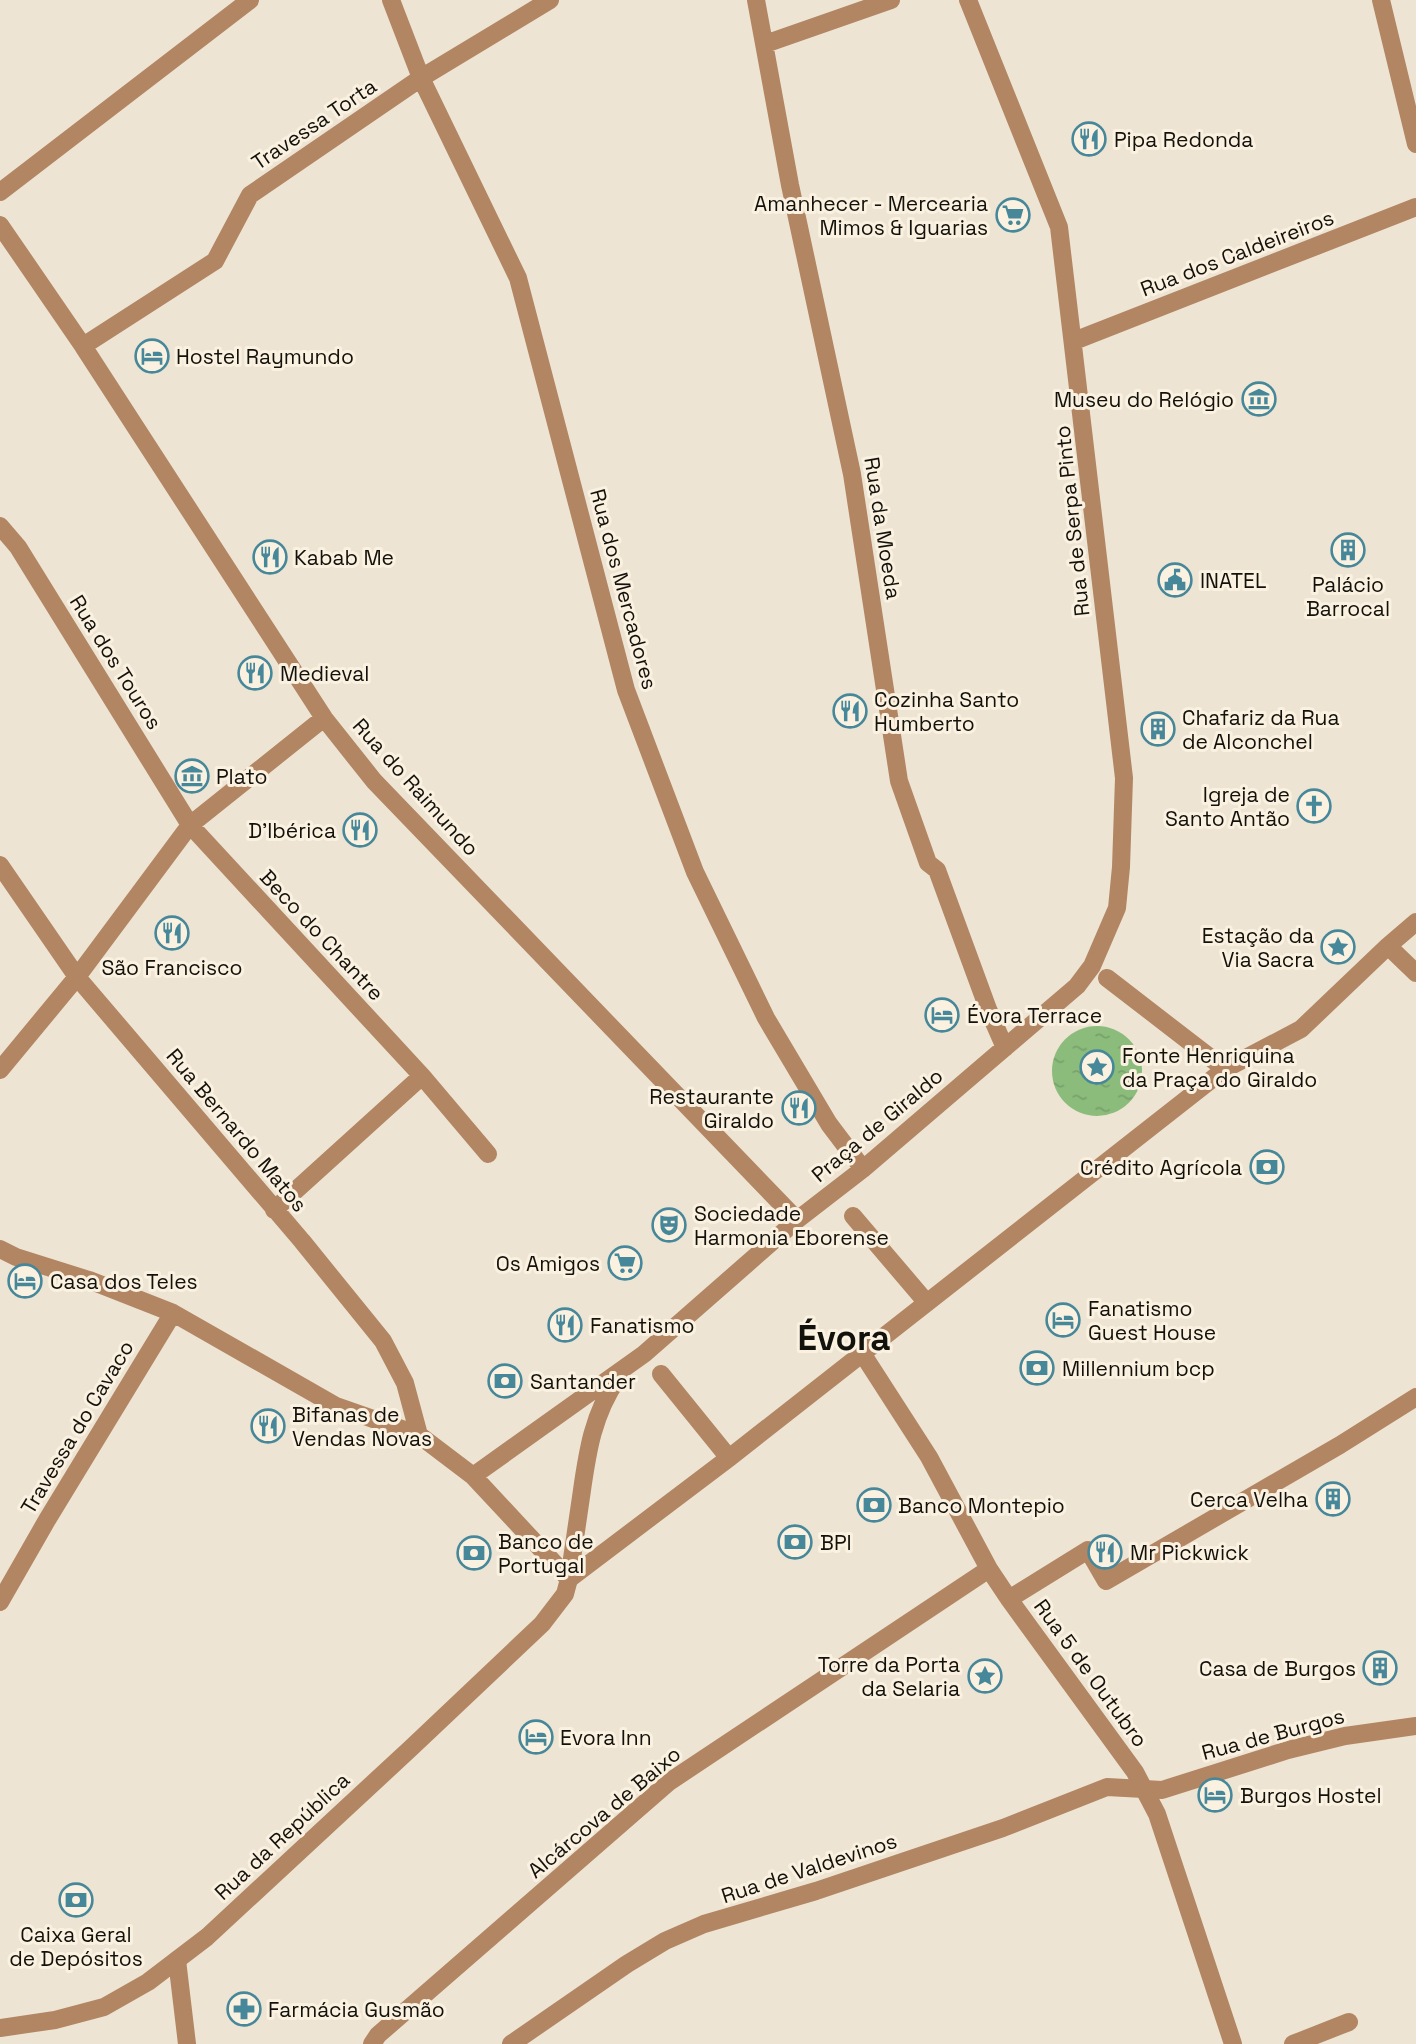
<svg xmlns="http://www.w3.org/2000/svg" width="1416" height="2044" viewBox="0 0 1416 2044" font-family="'Space Grotesk',sans-serif">
<style>
.water{fill:url(#water-ripples)}
.lines{fill:none;stroke-linecap:round;stroke-linejoin:round}
.pedestrian{stroke:#b28563;stroke-width:18}
.minor{stroke:#b28563;stroke-width:18}
.labels{text-anchor:middle;dominant-baseline:central;stroke-width:6;stroke-linejoin:round;paint-order:stroke}
.street-label{font-size:21px;fill:#13110b;stroke:#faf1e0}
.poi-label{font-size:21px;fill:#13110b;stroke:#faf1e0;text-anchor:start}
.town-label{font-size:35px;font-weight:bold;fill:#13110b;stroke:#faf1e0}
</style>
<defs>
<pattern id="water-ripples" width="26" height="14" patternUnits="userSpaceOnUse" patternTransform="scale(1.75)"><rect width="26" height="14" fill="#8bbc7c"/><path d="M2 4q2-2 4 0t4 0M15 11q2-2 4 0t4 0" fill="none" stroke="#77a16a"/></pattern>
</defs>
<rect width="100%" height="100%" fill="#ede4d3"/>
<path class="water" d="M1052 1071a45 45 0 1 1 90 0a45 45 0 1 1-90 0Z"/>
<g class="lines">
<path class="pedestrian" d="M1388,946L1416,973
M1107,978L1225,1069
M853,1216L927,1303
M862,1353L929,1457L989,1569L1009,1599L1135,1772L1157,1814L1233,2044
M661,1374L729,1458
M569,1579L729,1458L1225,1069L1301,1029L1388,946L1416,922
M1009,1599L1088,1550L1106,1581L1340,1445L1416,1397
M177,1960L187,2044
M372,2044L378,2035L669,1782L989,1569
M1293,2044L1349,2022"/>
<path class="minor" d="M391,0L421,78L518,278L626,690L695,872L766,1018L829,1124L863,1169
M756,0L790,185L852,474L899,781L928,863L937,870L988,1009L1005,1048
M1381,0L1416,144
M765,44L891,0
M0,192L250,0
M0,225L83,346L324,718L374,781L797,1220
M1074,341L1416,207
M83,346L215,261L250,195L421,78L550,0
M0,526L18,547L190,825L422,1076L488,1154
M0,865L77,977L302,1241L383,1341L405,1383L419,1435
M0,1070L77,977L190,825L324,718
M274,1210L422,1076
M0,1249L16,1257L89,1280L173,1313L336,1406L419,1435L473,1476L569,1579
M473,1476L644,1354L797,1220L863,1169L1077,986L1092,966L1117,908L1121,867L1124,778L1059,227L968,0
M0,1602L47,1520L173,1313
M0,2028L55,2020L104,2007L148,1982L207,1937L411,1748L542,1624L565,1594L569,1579C573,1552 577,1525 581,1497C587,1455 592,1415 618,1378
M511,2044L627,1964L665,1941L704,1924L816,1891L1003,1828L1107,1787L1162,1790L1288,1750L1345,1736L1416,1726"/>
</g>
<defs>
<symbol id="restaurant-ring" viewBox="-11 -11 22 22"><circle r="9.5" fill="#faf1e0" stroke="#46879a" stroke-width="1.5"/><path d="M-5-6h1v4h1v-4h1v4h1v-4h1v5L-1.5 .5V6h-2V.5L-5-1ZM5-6V6H3V1.5H1.5Q1.5-4 5-6Z" fill="#46879a"/></symbol>
<symbol id="supermarket-ring" viewBox="-11 -11 22 22"><circle r="9.5" fill="#faf1e0" stroke="#46879a" stroke-width="1.5"/><path d="M-6-5.5h2.5l.6 2H6L4.5 2H-2.5L-4.4-4H-6ZM-1.5 3.2a1.3 1.3 0 1 0 .1 0ZM3 3.2a1.3 1.3 0 1 0 .1 0Z" fill="#46879a"/></symbol>
<symbol id="hotel-ring" viewBox="-11 -11 22 22"><circle r="9.5" fill="#faf1e0" stroke="#46879a" stroke-width="1.5"/><path d="M-6-4.5h1.5V1H6V5H4.5V3h-9V5H-6ZM-4 0a1.8 1.8 0 1 1 3.6 0ZM.5 0V-2.5h3Q6-2.5 6 0Z" fill="#46879a"/></symbol>
<symbol id="museum-ring" viewBox="-11 -11 22 22"><circle r="9.5" fill="#faf1e0" stroke="#46879a" stroke-width="1.5"/><path d="M0-6L6-3V-2H-6V-3ZM-5-1h2V3h-2ZM-1-1h2V3h-2ZM3-1h2V3H3ZM-6 4H6V6H-6Z" fill="#46879a"/></symbol>
<symbol id="building-ring" viewBox="-11 -11 22 22"><circle r="9.5" fill="#faf1e0" stroke="#46879a" stroke-width="1.5"/><path d="M-4-6H4V6H1V3H-1V6H-4ZM-2.5-4.3h1.7v1.8h-1.7ZM.8-4.3h1.7v1.8H.8ZM-2.5-1h1.7V.8h-1.7ZM.8-1h1.7V.8H.8Z" fill="#46879a"/></symbol>
<symbol id="civic-ring" viewBox="-11 -11 22 22"><circle r="9.5" fill="#faf1e0" stroke="#46879a" stroke-width="1.5"/><path d="M-.6-6.5H3V-4.5H.6V-3L4-1V1h2V6H-6V1h2V-1L-.6-3ZM-1.2 2.5V6h2.4V2.5Z" fill="#46879a"/></symbol>
<symbol id="church-ring" viewBox="-11 -11 22 22"><circle r="9.5" fill="#faf1e0" stroke="#46879a" stroke-width="1.5"/><path d="M-1.2-6h2.4v3.5h3.3v2.4h-3.3V6h-2.4V-.1h-3.3v-2.4h3.3Z" fill="#46879a"/></symbol>
<symbol id="sight-ring" viewBox="-11 -11 22 22"><circle r="9.5" fill="#faf1e0" stroke="#46879a" stroke-width="1.5"/><path d="M0-6L1.8-2.2L6-1.7L2.9 1.2L3.7 5.4L0 3.3L-3.7 5.4L-2.9 1.2L-6-1.7L-1.8-2.2Z" fill="#46879a"/></symbol>
<symbol id="bank-ring" viewBox="-11 -11 22 22"><circle r="9.5" fill="#faf1e0" stroke="#46879a" stroke-width="1.5"/><path d="M-6-4H6V4H-6ZM0-2.3a2.3 2.3 0 1 0 0 4.6a2.3 2.3 0 1 0 0-4.6Z" fill="#46879a"/></symbol>
<symbol id="theatre-ring" viewBox="-11 -11 22 22"><circle r="9.5" fill="#faf1e0" stroke="#46879a" stroke-width="1.5"/><path d="M-5-5.5Q0-4 5-5.5V0Q5 5 0 6Q-5 5-5 0ZM-3.3-2.5H-1v1.5H-3.3ZM1-2.5H3.3v1.5H1ZM-2.8 1Q0 5.5 2.8 1Z" fill="#46879a"/></symbol>
<symbol id="pharmacy-ring" viewBox="-11 -11 22 22"><circle r="9.5" fill="#faf1e0" stroke="#46879a" stroke-width="1.5"/><path d="M-2-6h4v4h4v4h-4v4h-4v-4h-4v-4h4Z" fill="#46879a"/></symbol>
</defs>
<g fill-rule="evenodd">
<use href="#restaurant-ring" x="1070" y="120" width="38" height="38"/>
<use href="#supermarket-ring" x="994" y="196" width="38" height="38"/>
<use href="#hotel-ring" x="133" y="337" width="38" height="38"/>
<use href="#museum-ring" x="1240" y="380" width="38" height="38"/>
<use href="#building-ring" x="1329" y="531" width="38" height="38"/>
<use href="#restaurant-ring" x="251" y="538" width="38" height="38"/>
<use href="#civic-ring" x="1156" y="561" width="38" height="38"/>
<use href="#restaurant-ring" x="236" y="654" width="38" height="38"/>
<use href="#restaurant-ring" x="831" y="692" width="38" height="38"/>
<use href="#building-ring" x="1139" y="710" width="38" height="38"/>
<use href="#museum-ring" x="173" y="757" width="38" height="38"/>
<use href="#church-ring" x="1295" y="787" width="38" height="38"/>
<use href="#restaurant-ring" x="341" y="811" width="38" height="38"/>
<use href="#restaurant-ring" x="153" y="914" width="38" height="38"/>
<use href="#sight-ring" x="1319" y="928" width="38" height="38"/>
<use href="#hotel-ring" x="923" y="996" width="38" height="38"/>
<use href="#sight-ring" x="1078" y="1048" width="38" height="38"/>
<use href="#restaurant-ring" x="780" y="1089" width="38" height="38"/>
<use href="#bank-ring" x="1248" y="1148" width="38" height="38"/>
<use href="#theatre-ring" x="650" y="1206" width="38" height="38"/>
<use href="#supermarket-ring" x="606" y="1244" width="38" height="38"/>
<use href="#hotel-ring" x="6" y="1262" width="38" height="38"/>
<use href="#hotel-ring" x="1044" y="1301" width="38" height="38"/>
<use href="#restaurant-ring" x="546" y="1306" width="38" height="38"/>
<use href="#bank-ring" x="1018" y="1349" width="38" height="38"/>
<use href="#bank-ring" x="486" y="1362" width="38" height="38"/>
<use href="#restaurant-ring" x="249" y="1407" width="38" height="38"/>
<use href="#building-ring" x="1314" y="1480" width="38" height="38"/>
<use href="#bank-ring" x="855" y="1486" width="38" height="38"/>
<use href="#bank-ring" x="776" y="1523" width="38" height="38"/>
<use href="#restaurant-ring" x="1086" y="1533" width="38" height="38"/>
<use href="#bank-ring" x="455" y="1534" width="38" height="38"/>
<use href="#building-ring" x="1361" y="1649" width="38" height="38"/>
<use href="#sight-ring" x="966" y="1657" width="38" height="38"/>
<use href="#hotel-ring" x="517" y="1718" width="38" height="38"/>
<use href="#hotel-ring" x="1196" y="1776" width="38" height="38"/>
<use href="#bank-ring" x="57" y="1881" width="38" height="38"/>
<use href="#pharmacy-ring" x="225" y="1990" width="38" height="38"/>
</g>
<g class="labels">
<g class="street-label">
<text transform="translate(314 124) rotate(-34)">Travessa Torta</text>
<text transform="translate(1237 253) rotate(-21)">Rua dos Caldeireiros</text>
<text transform="translate(1072 521) rotate(-96)">Rua de Serpa Pinto</text>
<text transform="translate(883 528) rotate(81)">Rua da Moeda</text>
<text transform="translate(624 589) rotate(75)">Rua dos Mercadores</text>
<text transform="translate(116 662) rotate(58)">Rua dos Touros</text>
<text transform="translate(416 787) rotate(48)">Rua do Raimundo</text>
<text transform="translate(322 935) rotate(47)">Beco do Chantre</text>
<text transform="translate(877 1125) rotate(-40)">Praça de Giraldo</text>
<text transform="translate(237 1130) rotate(50)">Rua Bernardo Matos</text>
<text transform="translate(77 1427) rotate(-59)">Travessa do Cavaco</text>
<text transform="translate(1091 1673) rotate(54)">Rua 5 de Outubro</text>
<text transform="translate(1273 1734) rotate(-15)">Rua de Burgos</text>
<text transform="translate(604 1812) rotate(-40)">Alcárcova de Baixo</text>
<text transform="translate(282 1836) rotate(-43)">Rua da República</text>
<text transform="translate(809 1868) rotate(-18)">Rua de Valdevinos</text>
</g>
<g class="poi-label">
<text x="1114" y="139">Pipa Redonda</text>
<text x="988" y="203" text-anchor="end">Amanhecer - Mercearia<tspan x="988" dy="24">Mimos &amp; Iguarias</tspan></text>
<text x="176" y="356">Hostel Raymundo</text>
<text x="1234" y="399" text-anchor="end">Museu do Relógio</text>
<text x="294" y="557">Kabab Me</text>
<text x="1200" y="580">INATEL</text>
<text x="1348" y="584" text-anchor="middle">Palácio<tspan x="1348" dy="24">Barrocal</tspan></text>
<text x="280" y="673">Medieval</text>
<text x="874" y="699">Cozinha Santo<tspan x="874" dy="24">Humberto</tspan></text>
<text x="1182" y="717">Chafariz da Rua<tspan x="1182" dy="24">de Alconchel</tspan></text>
<text x="216" y="776">Plato</text>
<text x="1290" y="794" text-anchor="end">Igreja de<tspan x="1290" dy="24">Santo Antão</tspan></text>
<text x="336" y="830" text-anchor="end">D'Ibérica</text>
<text x="1314" y="935" text-anchor="end">Estação da<tspan x="1314" dy="24">Via Sacra</tspan></text>
<text x="172" y="967" text-anchor="middle">São Francisco</text>
<text x="967" y="1015">Évora Terrace</text>
<text x="1122" y="1055">Fonte Henriquina<tspan x="1122" dy="24">da Praça do Giraldo</tspan></text>
<text x="774" y="1096" text-anchor="end">Restaurante<tspan x="774" dy="24">Giraldo</tspan></text>
<text x="1242" y="1167" text-anchor="end">Crédito Agrícola</text>
<text x="694" y="1213">Sociedade<tspan x="694" dy="24">Harmonia Eborense</tspan></text>
<text x="600" y="1263" text-anchor="end">Os Amigos</text>
<text x="50" y="1281">Casa dos Teles</text>
<text x="1088" y="1308">Fanatismo<tspan x="1088" dy="24">Guest House</tspan></text>
<text x="590" y="1325">Fanatismo</text>
<text x="1062" y="1368">Millennium bcp</text>
<text x="530" y="1381">Santander</text>
<text x="292" y="1414">Bifanas de<tspan x="292" dy="24">Vendas Novas</tspan></text>
<text x="1308" y="1499" text-anchor="end">Cerca Velha</text>
<text x="898" y="1505">Banco Montepio</text>
<text x="498" y="1541">Banco de<tspan x="498" dy="24">Portugal</tspan></text>
<text x="820" y="1542">BPI</text>
<text x="1130" y="1552">Mr Pickwick</text>
<text x="960" y="1664" text-anchor="end">Torre da Porta<tspan x="960" dy="24">da Selaria</tspan></text>
<text x="1356" y="1668" text-anchor="end">Casa de Burgos</text>
<text x="560" y="1737">Evora Inn</text>
<text x="1240" y="1795">Burgos Hostel</text>
<text x="76" y="1934" text-anchor="middle">Caixa Geral<tspan x="76" dy="24">de Depósitos</tspan></text>
<text x="268" y="2009">Farmácia Gusmão</text>
</g>
<g class="town-label">
<text x="844" y="1338">Évora</text>
</g>
</g>
</svg>
